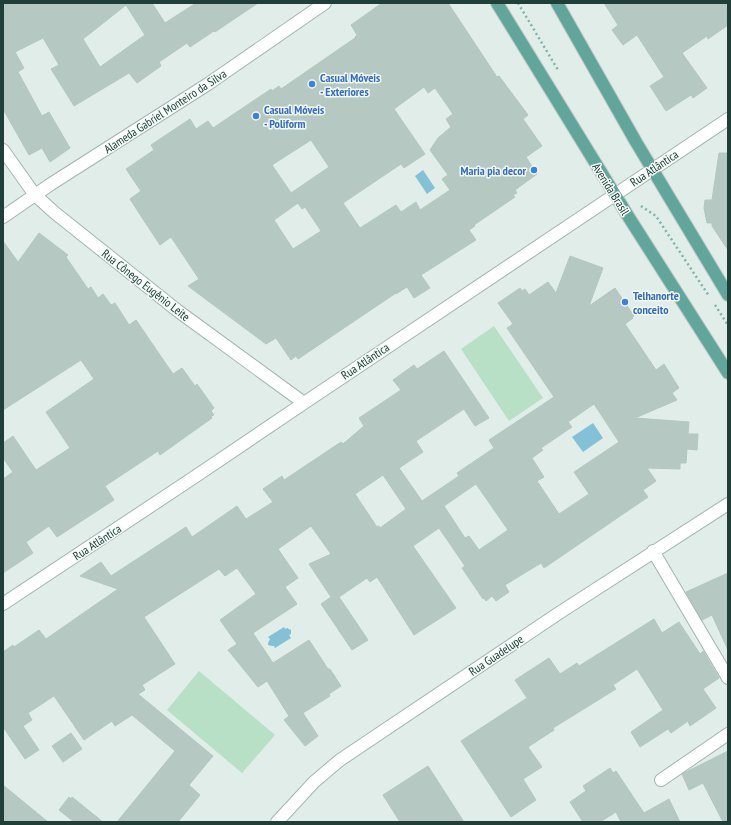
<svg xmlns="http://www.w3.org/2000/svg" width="731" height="825" viewBox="0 0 731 825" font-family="'PT Sans Narrow',sans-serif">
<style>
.green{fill:#b8e0c6}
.water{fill:#84c1d6}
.building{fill:#b6c8c2;stroke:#b3c7c0;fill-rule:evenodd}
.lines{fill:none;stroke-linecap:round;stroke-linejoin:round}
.minor-casing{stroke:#a3b5b0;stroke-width:14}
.major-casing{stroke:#c1c9c8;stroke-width:14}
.path{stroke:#7fb3a8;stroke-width:2.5;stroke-dasharray:2 3;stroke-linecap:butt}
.minor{stroke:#fff;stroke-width:12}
.major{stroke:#62a69b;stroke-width:12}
.shop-dot{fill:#3f7fe0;stroke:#f2f9f6;stroke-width:1.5}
.labels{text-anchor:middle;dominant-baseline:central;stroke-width:3;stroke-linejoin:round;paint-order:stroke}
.shop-label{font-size:12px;font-weight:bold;fill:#366cbe;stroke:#f2f9f6;text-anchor:start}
.street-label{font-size:12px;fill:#203f39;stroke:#f2f9f6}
</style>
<rect width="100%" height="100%" fill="#e1ede8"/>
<path class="green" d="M494,326L543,398L509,421L461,349Z
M199,671L275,735L242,773L167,710Z"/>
<path class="water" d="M423,170L435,188L427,194L415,176Z
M593,423L603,438L583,452L572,437Z
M284,627L285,629L287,628L291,630V634L289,635L291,638L275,648L274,646H272L268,645V643L270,639L268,637Z"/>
<path class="building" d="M3,3H152L165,23L196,3H258L215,32L214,31L190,47L187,43L159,62L161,66L137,83L129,73L74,106L51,69L59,65L43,38L15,52L24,68L18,72L42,116L49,112L70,148L50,162L42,148L29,155L3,109ZM126,5L145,35L100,67L83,39Z
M382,3H448L497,77L499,76L528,115L523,119L542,146L526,157L537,174L515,190L517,193L513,195L515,197L474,225L475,226L469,230L476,240L421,275L430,288L414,298L407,287L396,294V293L298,359L296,356L291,360L276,338L266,344L188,286L199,279L171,237L160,245L139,213L130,199L141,191L126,169L154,150L151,145L190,119L196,129L208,121L213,128L271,89L272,91L279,86L281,89L355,38V37L357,35L351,25ZM424,87L428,93L435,88L453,114L446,119L451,127L438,138L430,150L448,175L442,179L450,190L420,210L416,202L401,212L396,205L360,228L343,203L401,164L404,168L425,154L394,109ZM311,140L329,167L291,193L302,209L305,207L321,231L293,249L274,220L298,203L272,165Z
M604,3H728V25L708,39L707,36L682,53L707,88L693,98L691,95L666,111L650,86L664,77L637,35L623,45L612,30L618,25Z
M719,153H728V250L712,226V223H707L704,208L705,200H712Z
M39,233L68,255L66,257L88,289L91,287L98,298L103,294L111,305L115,303L129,325L136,320L173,374L182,368L195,386L197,384L214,408L211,411L214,415L211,416L212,418L160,455L158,451L105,486L114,500L57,537L49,526L26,542L33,553L3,573V479L13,472L3,458V443L13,436L36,470L70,448L46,412L94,379L81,360L3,410V241L18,262Z
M570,256L603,268L589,306L615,288L634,316L632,317L633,318L625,324L656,370L664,364L679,388L672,393L677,400L635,418L689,422L688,434H698L697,450L687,449L686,463H680V469L647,468L656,481L643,490L648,497L544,568L541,563L505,585L509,592L496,601L492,596L486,601L484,598L483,599L462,568L465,566L439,528L413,546L456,608L414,635L377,577L370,582L367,578L339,597L368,640L352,650L321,604L331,597L309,564L331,554L311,526L278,549L298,578L285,587L297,604L253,633L273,663L309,640L328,669H330L341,686L329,694L330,696L303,713L318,736L305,746L284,720L289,716L267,681L258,687L228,650L237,644L220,620L256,594L237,568L225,576L219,569L144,617L175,664L142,685L145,690L138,694L213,756L189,785L200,795L178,822H117L175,751L132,715L115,726L112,721L84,740L54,696L28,713L32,720L23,726L39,750L25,759L3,727V652L13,645L14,647L39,630L46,639L118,589L80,576L101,562L111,576L186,527L192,537L237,506L246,519L273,502L263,489L282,476L284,480L341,442L343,444L364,426L359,418L401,390L393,380L414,365L417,369L444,351L489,418L475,426L464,409L416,441L423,452L399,468L422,501L459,476L457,473L494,448L489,440L554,397L507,328L513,324L498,303L520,288L522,291L525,289L529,295L548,282L556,293ZM594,404L619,442L574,472L589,494L559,514L537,481L544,477L532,458L543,450L541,448L572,427L568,422ZM383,475L406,509L380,528L379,526L377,527L355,494ZM476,484L508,530L479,550L469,536L465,538L444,506Z
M728,573V650L712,615L702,620L686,592Z
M654,619L662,633L679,622L700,654L703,651L719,678L703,689L716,708L690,726L688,721L671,733L668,729L640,747L631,732L663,710L637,669L613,685L616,689L553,728L554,730L528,747L542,767L523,779L536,800L511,817L461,741L527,698L515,680L549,658L560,674L577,663L579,666Z
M71,733L82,749L63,762L52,746Z
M728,751V822H723L703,783L689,790L682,774Z
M428,766L464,822H400L383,795Z
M610,768L613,773L616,771L644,813L669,799L680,822H621L616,812L600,822H583L570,802L586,791L583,786Z
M3,785L48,822H3Z
M69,797L71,799L72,797L103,822H74L59,810Z"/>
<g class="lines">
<defs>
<path id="minor" d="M3,150L35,195L55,213L178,311L304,403
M3,217L51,184L208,84L325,3
M653,551L728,678
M3,604L193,478L304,403L728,119
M661,780L728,734
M277,822L314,782L340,760L559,613L728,504"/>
<path id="major" d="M497,3L628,216L728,373
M557,3L636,142L728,295"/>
</defs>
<use href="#minor" class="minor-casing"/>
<use href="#major" class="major-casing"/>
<path class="path" d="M518,3L558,70
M641,206L656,216L709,296
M715,305L728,325"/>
<use href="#minor" class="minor"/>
<use href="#major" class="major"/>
</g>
<g class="shop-dot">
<circle cx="312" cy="84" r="4"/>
<circle cx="256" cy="116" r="4"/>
<circle cx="534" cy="170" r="4"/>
<circle cx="625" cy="302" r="4"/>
</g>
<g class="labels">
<g class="shop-label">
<text x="320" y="77">Casual Móveis<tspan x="320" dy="14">- Exteriores</tspan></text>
<text x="264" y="109">Casual Móveis<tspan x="264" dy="14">- Poliform</tspan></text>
<text x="526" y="170" text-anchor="end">Maria pia decor</text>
<text x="633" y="295">Telhanorte<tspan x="633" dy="14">conceito</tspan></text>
</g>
<g class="street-label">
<text transform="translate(165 111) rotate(-33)">Alameda Gabriel Monteiro da Silva</text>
<text transform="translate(654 168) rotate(-34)">Rua Atlântica</text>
<text transform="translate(611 189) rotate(58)">Avenida Brasil</text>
<text transform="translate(146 285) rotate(38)">Rua Cônego Eugênio Leite</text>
<text transform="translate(365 361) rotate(-34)">Rua Atlântica</text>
<text transform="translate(97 542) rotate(-33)">Rua Atlântica</text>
<text transform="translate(496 655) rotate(-34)">Rua Guadelupe</text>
</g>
</g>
<rect width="731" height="825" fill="none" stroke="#203f39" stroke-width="8"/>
</svg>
